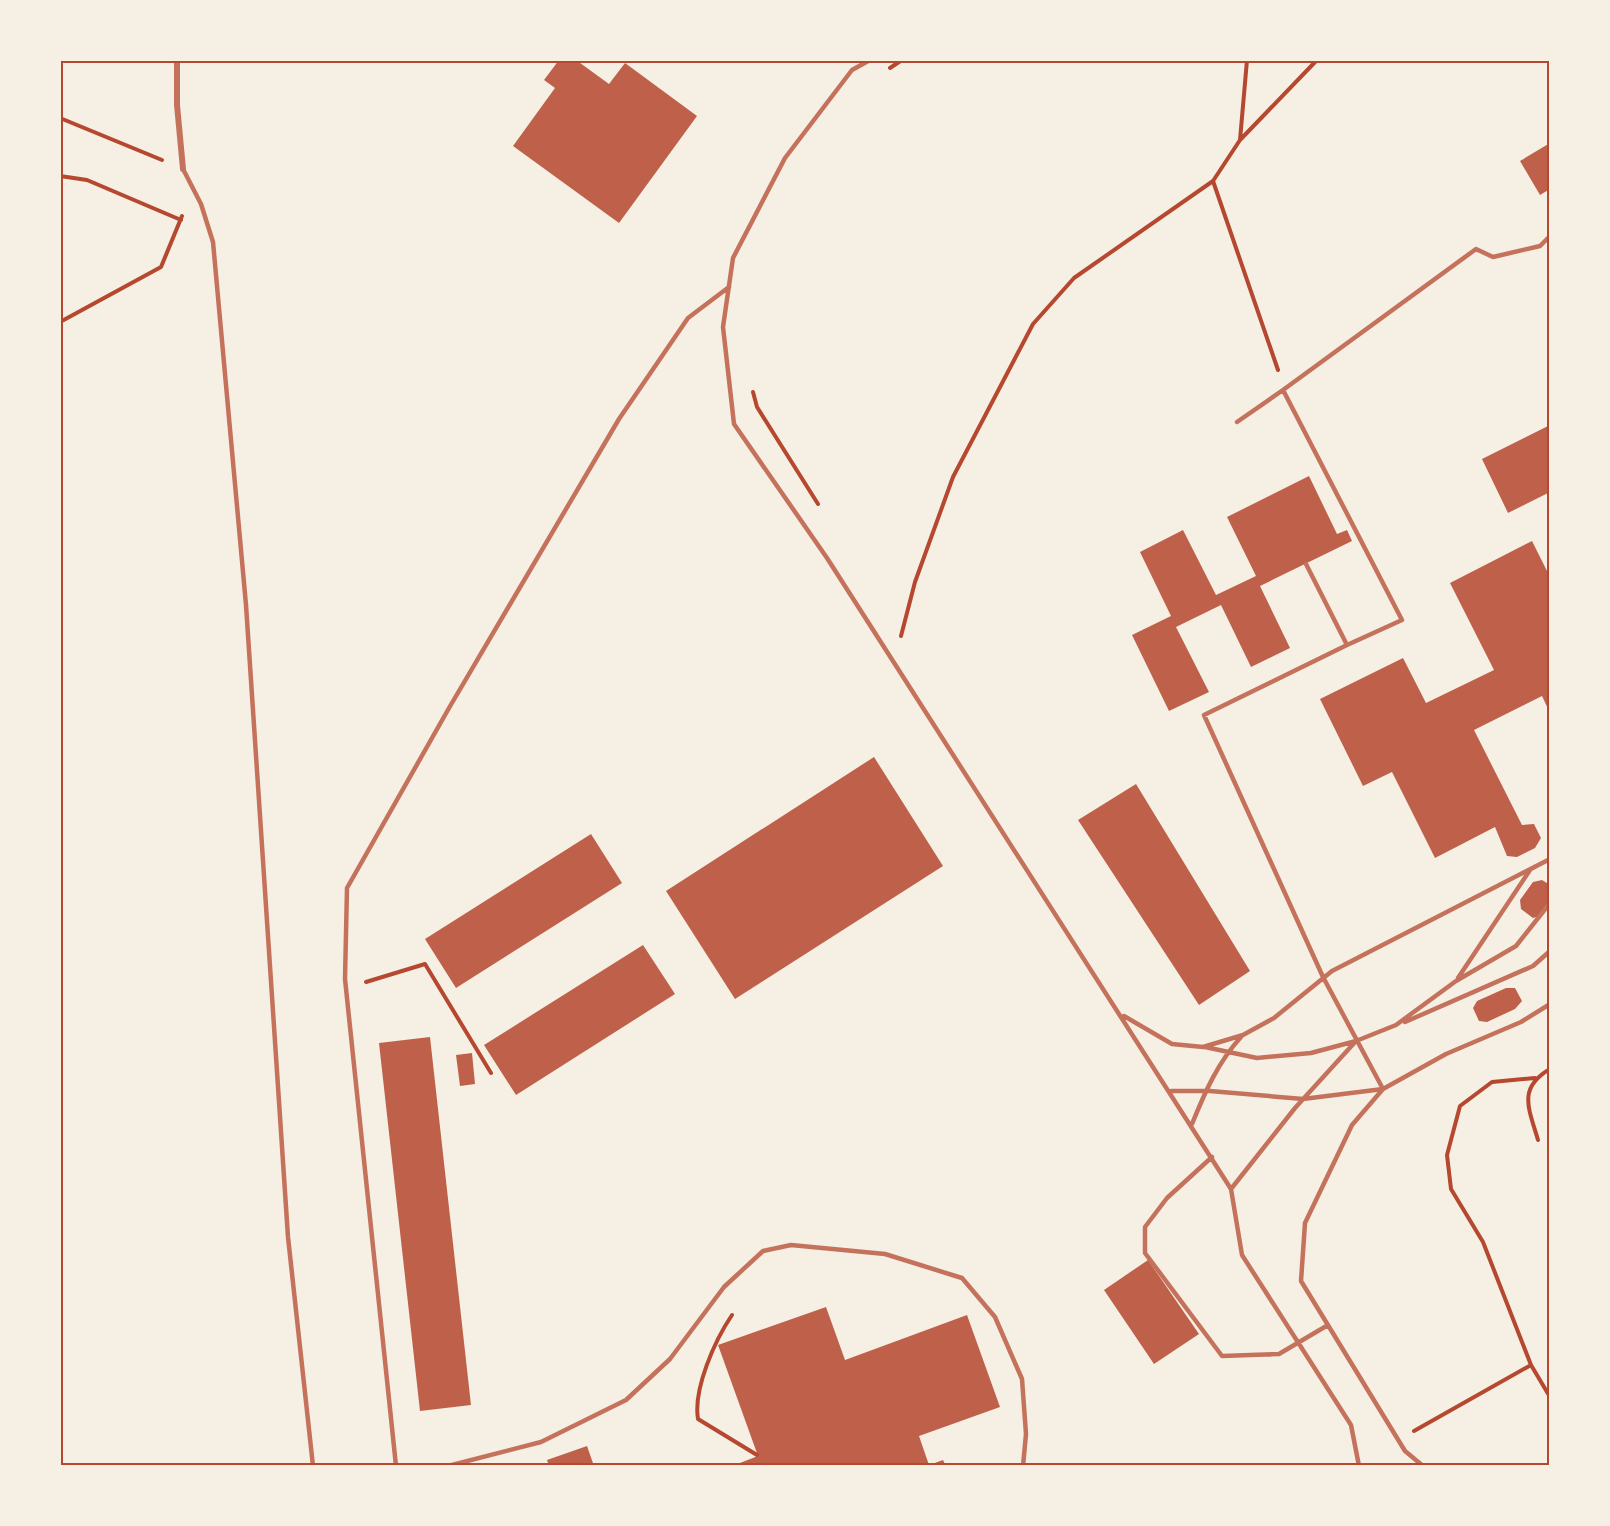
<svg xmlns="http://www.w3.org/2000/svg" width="1610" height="1526" viewBox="0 0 1610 1526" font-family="'Nunito Sans',sans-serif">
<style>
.building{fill:#bf614a}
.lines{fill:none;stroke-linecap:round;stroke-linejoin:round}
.path{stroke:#b5482f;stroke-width:4}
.service{stroke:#c5725c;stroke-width:4.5}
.minor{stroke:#c5725c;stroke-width:6}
.neatline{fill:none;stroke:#b5482f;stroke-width:2}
</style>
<rect width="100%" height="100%" fill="#f6efe4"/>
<path class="building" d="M559,60H576L609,84L625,63L697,116L619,223L513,146L555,88L544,80Z
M1550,143V189L1540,195L1520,161Z
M1550,425V492L1508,513L1482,459Z
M1309,476L1337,534L1347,530L1352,541L1260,586L1290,648L1251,667L1221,605L1176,627L1209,692L1169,711L1132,635L1171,616L1140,552L1183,530L1216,595L1256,576L1227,517Z
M1532,541L1550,577V713L1542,696L1474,730L1522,825L1534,824L1541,838L1535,848L1517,857L1507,856L1495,827L1435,858L1392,772L1363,786L1320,699L1403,658L1426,703L1494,670L1450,583Z
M874,757L943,866L735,999L666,891Z
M1136,784L1250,971L1199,1005L1078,820Z
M591,834L622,883L456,988L425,939Z
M1542,880L1550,885V902L1540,916L1533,918L1521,909L1520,900L1533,882Z
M643,945L675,994L516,1095L484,1045Z
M1506,988H1515L1522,1001L1515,1009L1487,1022L1479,1021L1473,1008L1477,1001Z
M430,1037L471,1405L420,1411L379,1043Z
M472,1053L475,1084L460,1086L456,1055Z
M1148,1260L1199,1334L1154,1364L1104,1290Z
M826,1307L845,1360L967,1315L1000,1407L919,1436L929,1465L943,1460L946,1466H732L758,1456L718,1345Z
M587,1446L594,1466H549L547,1460Z"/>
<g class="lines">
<path class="path" d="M890,68L902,60
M60,118L162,160
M1240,140L1247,60
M60,176L87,180L181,220
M1213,181L1278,370
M60,322L161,267L182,216
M753,392L757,407L818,504
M901,636L915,582L953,477L1033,324L1074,278L1213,181L1240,140L1317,60
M366,982L425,964L491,1073
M1535,1078L1492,1082L1460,1106L1447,1155L1451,1189L1483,1242L1531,1365L1550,1397
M1538,1140C1529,1109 1517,1088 1550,1069
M732,1315C715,1340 693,1389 698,1419L757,1455
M1414,1431L1531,1365"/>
<path class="service" d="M870,60L852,70L785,158L733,258L723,327L734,424L827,558L1231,1189
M183,169L201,204L213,242L246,605L288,1237L313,1466
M1237,422L1283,390
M1347,645L1402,620L1283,390L1476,249L1493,257L1540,246L1550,236
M1458,978L1530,870
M1124,1016L1172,1044L1203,1047L1243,1035L1274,1018L1332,971L1550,859
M1405,1022L1533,966L1550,951
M1205,1047L1257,1058L1311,1053L1356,1041
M1171,1091H1210L1303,1099L1383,1089L1323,977L1204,715L1347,645L1306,564
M1192,1124C1205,1092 1218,1062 1241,1037
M1212,1157L1167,1198L1145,1227V1253L1222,1356L1279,1354L1328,1325
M396,1466L345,979L347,888L449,708L619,419L688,318L729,287
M448,1466L541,1442L626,1400L670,1359L724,1287L763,1251L791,1245L885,1254L962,1278L995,1317L1022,1379L1026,1434L1023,1466
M1359,1466L1351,1425L1242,1255L1231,1189L1295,1108L1356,1041L1396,1025L1456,981L1516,946L1550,903
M1423,1466L1405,1451L1301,1281L1305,1223L1352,1125L1383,1089L1446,1054L1521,1022L1550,1004"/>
<path class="minor" d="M177,60V105L183,169"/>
</g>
<rect width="1610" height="1526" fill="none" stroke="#f6efe4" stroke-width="123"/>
<rect x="62" y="62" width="1486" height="1402" class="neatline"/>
</svg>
